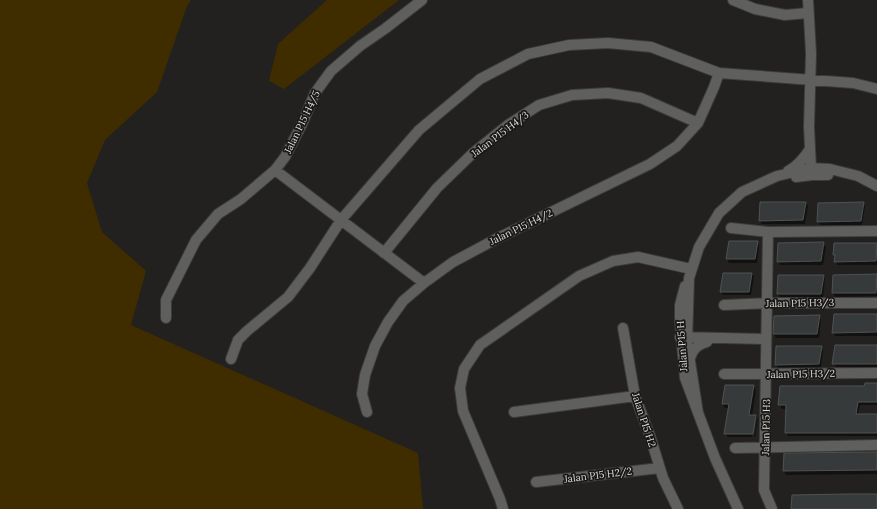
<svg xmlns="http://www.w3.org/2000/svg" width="877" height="509" viewBox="0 0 877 509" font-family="Lora,serif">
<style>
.green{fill:#3f2d00}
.shadow{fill:#0007}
.building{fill:#373a3a;stroke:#4f5253}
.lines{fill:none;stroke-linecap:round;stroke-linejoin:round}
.minor-casing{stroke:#3c3b3a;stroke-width:12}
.minor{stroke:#5f5f5e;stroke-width:10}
.labels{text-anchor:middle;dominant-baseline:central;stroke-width:3.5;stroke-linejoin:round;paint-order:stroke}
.street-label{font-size:10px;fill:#dfdedd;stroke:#191816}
</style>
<rect width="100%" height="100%" fill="#22211f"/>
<path class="green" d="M0,0H191L187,6L157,92L105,140L87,183L102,232L146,271L131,325L418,453L423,509H0Z
M327,0H399L284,89L269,81L278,44Z"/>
<path class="shadow" d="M806,203L808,206L805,224H762L760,221Z
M863,203L865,207L862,225H820L818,221Z
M729,242H757L759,245L757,263H729L727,259Z
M823,244L826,247L823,265H780L778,262Z
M835,244H877V265H837L834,254Z
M752,274L754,277L751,295H723L721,291Z
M877,275V296L835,297L833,293L834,276Z
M823,276L825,279L823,297L780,298L778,294Z
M877,315V336H835L833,332Z
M819,316L821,320L819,338H776L774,334L775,317Z
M877,346V368L836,367L833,363Z
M821,347L823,350L821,368H778L776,365Z
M877,384V405H860L858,415H877V436H788L786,432L787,409H782L780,405Z
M753,386L756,390L752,416H756L758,420L755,437H754L757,419H755L752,437H728L725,433L729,408H725L723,404Z
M877,453V474L786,475L784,471Z"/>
<path class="building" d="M760,202H806L803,220L759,221Z
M864,202L861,221L817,222L818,203Z
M729,241H758L755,259H726Z
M824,242L821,261L777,262L778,243Z
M834,243H877L876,261L834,262L835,255H833Z
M723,273H752L749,292H720Z
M877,274L876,293H832L833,275Z
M778,275H824L821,294H777Z
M834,314H877V332L832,333Z
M820,315L817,334H773L774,316Z
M835,345H877V364H832Z
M776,346H822L819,364L775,365Z
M865,383H877V402H858L856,414H877V433H785L786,405H778L780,386H864Z
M725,385H754L749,415H756L753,434H724L729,404H722Z
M871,452H877V470L783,471L784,453Z
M847,494H877V509H791L792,495Z"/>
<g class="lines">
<defs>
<path id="minor" d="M733,0L755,9L785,15L808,13
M808,0L811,53L809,127L811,168
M275,170L424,283
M788,171C798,166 804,158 810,149
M796,177L812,175H828
M731,228L768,232L877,231
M768,232L764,490L772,509
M384,253L437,188L472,154L508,125L539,105L572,95L608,93L641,98L698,123
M685,286L680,305V321L685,378L715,458L738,509
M724,305L767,303H877
M166,318V300L196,240L218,214L241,199L275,170L285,157L302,124L315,93L331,71L360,46L386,28L422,0
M623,328L635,396L650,436L663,478L678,509
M680,337L766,339
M690,358C693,349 697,345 707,342
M231,359L238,340L247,331L288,297L310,268L341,220L419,130L480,79L528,54L569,45L608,43L651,47L719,73L853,83L877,89
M724,374L877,373
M367,412L362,394L365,375L375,346L388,322L403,301L424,283L453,262L496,239L650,164L677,146L698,123L714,87L719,73
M514,412L635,396
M698,413L687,342L689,278L699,247L719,213L742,192L777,176L811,168L830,169L858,176L877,186
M735,448L877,445
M536,482L660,468
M503,509L500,499L463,411L460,388L464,369L480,345L579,276L613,261L638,257L691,269"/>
</defs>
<use href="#minor" class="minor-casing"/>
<use href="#minor" class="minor"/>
</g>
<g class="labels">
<g class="street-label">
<text transform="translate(302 122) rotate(-64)">Jalan P15 H4/5</text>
<text transform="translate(500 134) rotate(-37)">Jalan P15 H4/3</text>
<text transform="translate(521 227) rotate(-26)">Jalan P15 H4/2</text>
<text transform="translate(800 303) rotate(-1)">Jalan P15 H3/3</text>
<text transform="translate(682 346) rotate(-94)">Jalan P15 H</text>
<text transform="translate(801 374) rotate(-1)">Jalan P15 H3/2</text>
<text transform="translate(644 420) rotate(72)">Jalan P15 H2</text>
<text transform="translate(766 427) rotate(-89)">Jalan P15 H3</text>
<text transform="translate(598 475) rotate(-7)">Jalan P15 H2/2</text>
</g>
</g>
</svg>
